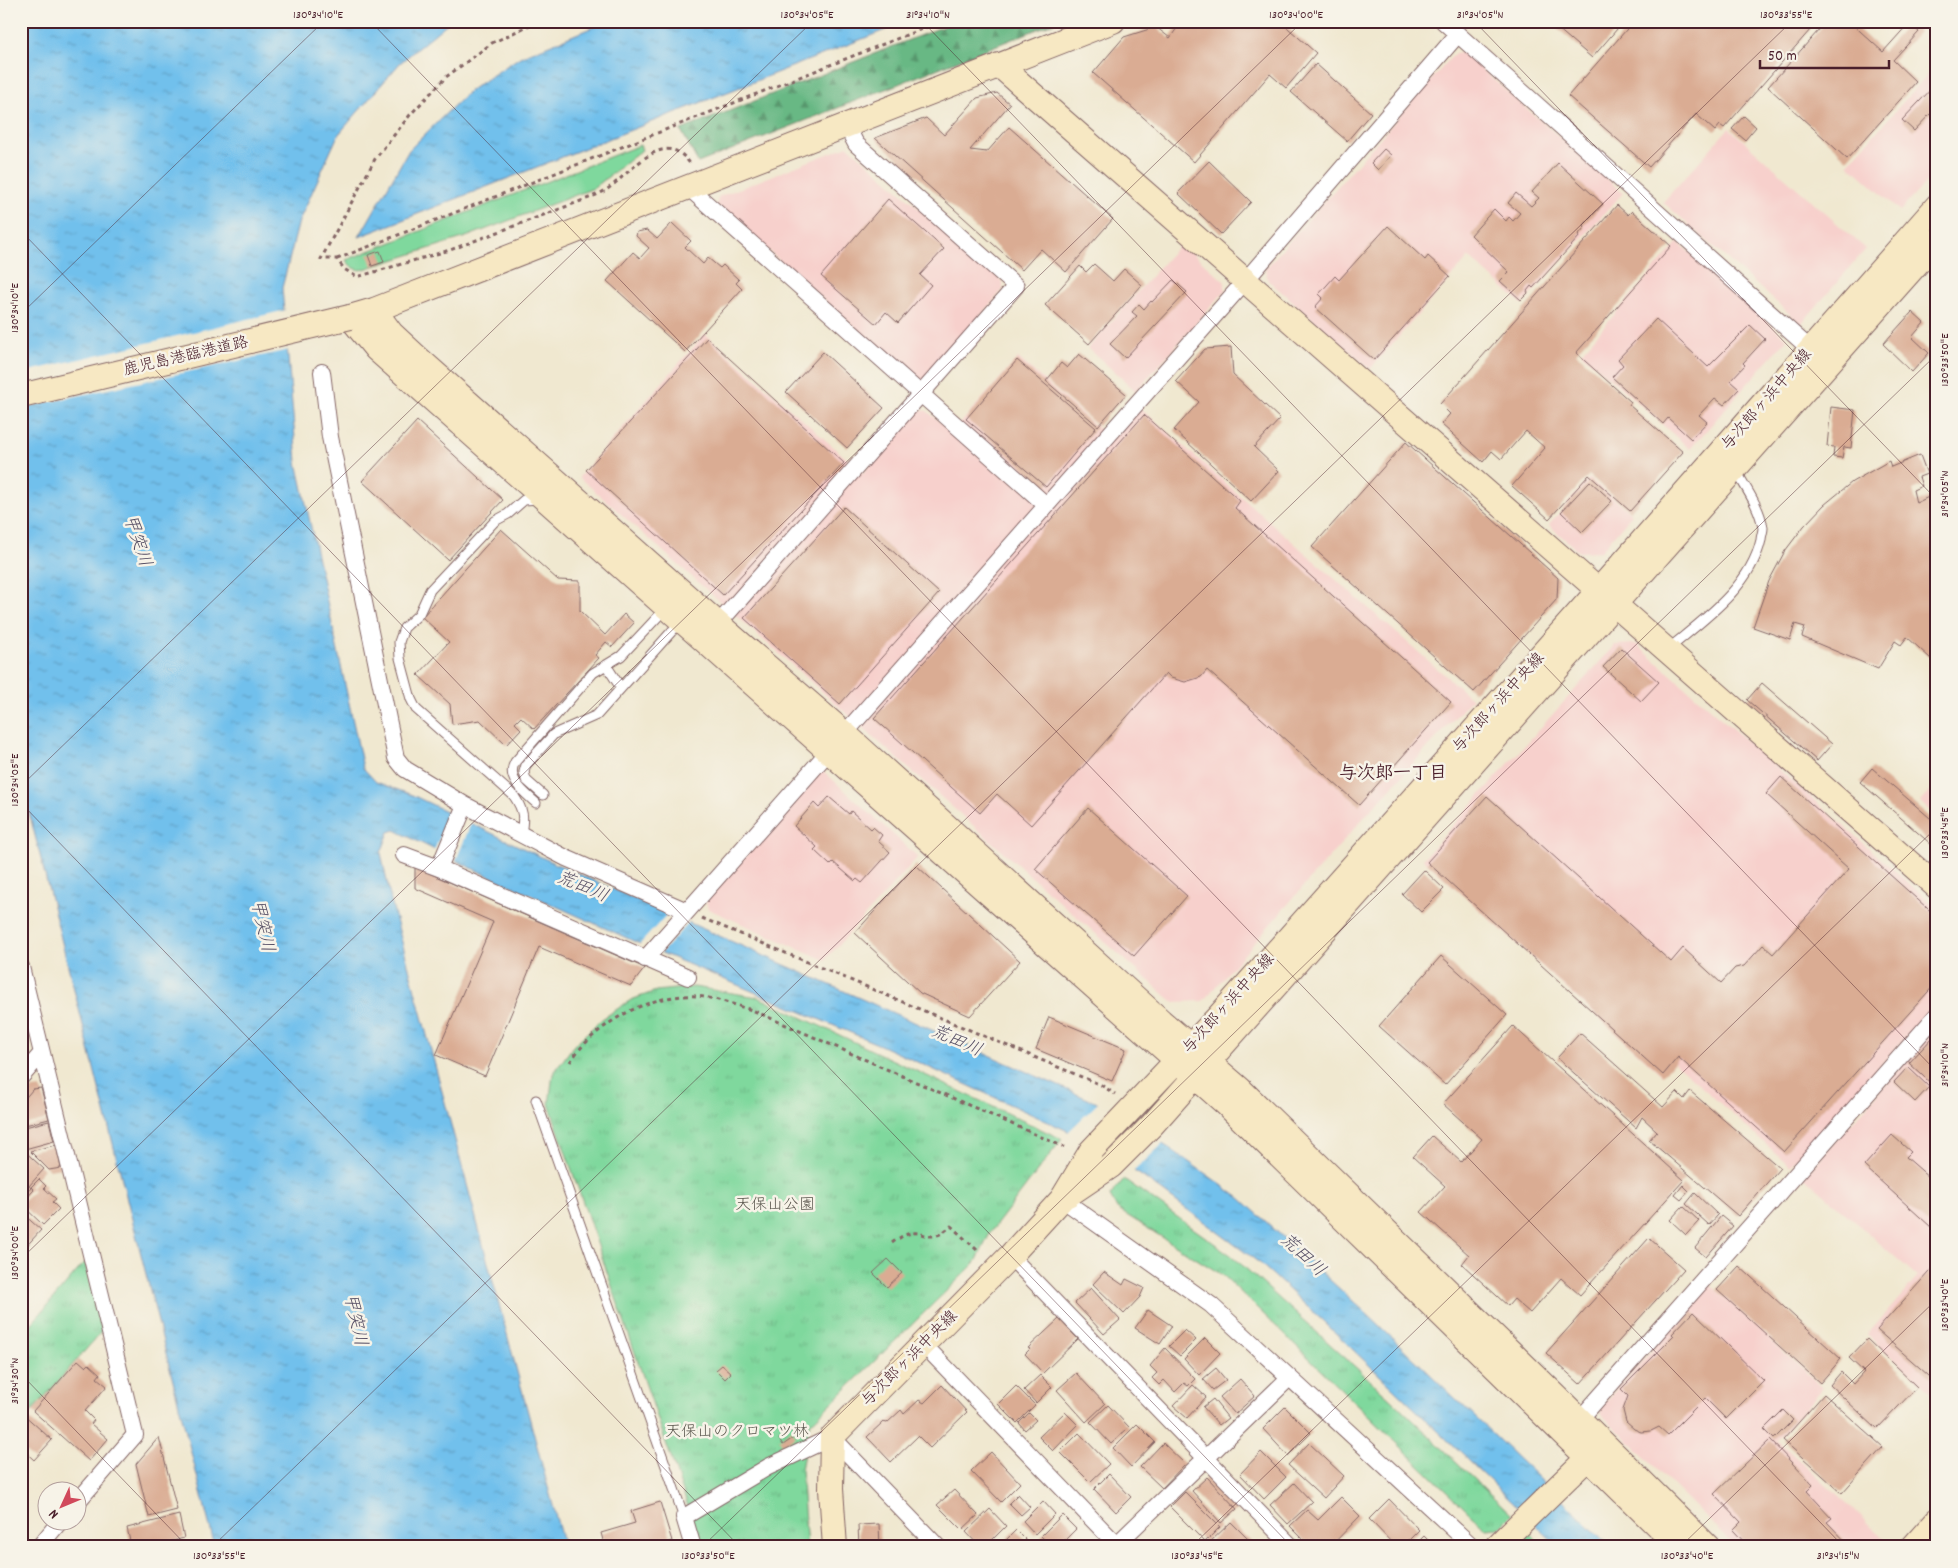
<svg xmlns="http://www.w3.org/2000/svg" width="1958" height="1568" viewBox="0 0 1958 1568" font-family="Dekko,'Klee One',sans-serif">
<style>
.built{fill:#f7d0cc}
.green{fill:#7fd89d;stroke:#647c64}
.forest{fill:url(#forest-firs);stroke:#586c58}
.park{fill:url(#park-tufts);stroke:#647c64}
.water{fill:url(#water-ripples);stroke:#5e708c}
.pier{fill:#f0e8d0}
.building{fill:#daac93}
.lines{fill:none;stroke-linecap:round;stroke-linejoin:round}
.lane-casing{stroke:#846565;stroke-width:11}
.street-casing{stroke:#846565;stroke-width:18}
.secondary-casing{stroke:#846565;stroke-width:26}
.path{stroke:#846565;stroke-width:3;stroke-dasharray:4 4;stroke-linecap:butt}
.lane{stroke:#fff;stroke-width:9}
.street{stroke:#fff;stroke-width:16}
.secondary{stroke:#f7e8c3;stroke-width:24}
.secondary-bridge-casing{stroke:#846565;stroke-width:26;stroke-linecap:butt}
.secondary-bridge{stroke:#f7e8c3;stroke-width:24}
.ticks{fill:none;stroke:#4a1f2b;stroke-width:1;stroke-opacity:0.45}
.labels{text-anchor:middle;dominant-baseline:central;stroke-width:5;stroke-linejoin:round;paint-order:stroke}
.street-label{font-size:16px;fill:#4a1f2b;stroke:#f7f3e8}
.park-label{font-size:16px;fill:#5a564d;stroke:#f7f3e8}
.water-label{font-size:18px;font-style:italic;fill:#564f65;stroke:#f7f3e8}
.neighbourhood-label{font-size:18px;font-weight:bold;fill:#4a1f2b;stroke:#f7f3e8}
.neatline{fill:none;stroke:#4a1f2b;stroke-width:2}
.ticks-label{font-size:12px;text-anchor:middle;fill:#4a1f2b}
</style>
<defs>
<pattern id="forest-firs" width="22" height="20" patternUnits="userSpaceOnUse" patternTransform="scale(1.25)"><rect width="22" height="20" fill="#67b884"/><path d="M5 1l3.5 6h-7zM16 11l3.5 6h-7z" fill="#57956c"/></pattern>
<pattern id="park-tufts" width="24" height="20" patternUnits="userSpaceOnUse" patternTransform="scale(1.25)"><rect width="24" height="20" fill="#7fd89d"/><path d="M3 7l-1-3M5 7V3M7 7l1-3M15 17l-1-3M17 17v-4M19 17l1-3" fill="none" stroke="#6fb987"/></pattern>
<pattern id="water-ripples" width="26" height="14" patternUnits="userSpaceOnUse" patternTransform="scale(1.25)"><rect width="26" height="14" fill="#71c0ec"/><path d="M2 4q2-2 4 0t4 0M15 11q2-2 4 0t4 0" fill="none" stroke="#5f9bbf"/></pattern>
</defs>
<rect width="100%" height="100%" fill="#f7f3e8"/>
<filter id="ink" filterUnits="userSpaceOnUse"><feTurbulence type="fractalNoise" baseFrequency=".02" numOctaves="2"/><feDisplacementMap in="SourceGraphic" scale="10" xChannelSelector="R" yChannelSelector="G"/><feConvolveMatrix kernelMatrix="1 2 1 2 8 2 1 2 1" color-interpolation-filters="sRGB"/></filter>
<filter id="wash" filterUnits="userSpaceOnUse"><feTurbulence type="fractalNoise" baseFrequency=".0096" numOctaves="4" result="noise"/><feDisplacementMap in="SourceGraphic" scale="20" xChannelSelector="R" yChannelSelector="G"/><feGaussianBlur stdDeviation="1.12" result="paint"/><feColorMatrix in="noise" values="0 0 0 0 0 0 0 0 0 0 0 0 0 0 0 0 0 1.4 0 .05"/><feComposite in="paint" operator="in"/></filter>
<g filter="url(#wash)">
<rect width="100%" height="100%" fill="#f0e8d0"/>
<path class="built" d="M1462,52L1623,193L1522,304L1469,257L1370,369L1268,280L1265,269L1455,53Z
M1937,64V170L1900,211L1848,164Z
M1729,128L1866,249L1801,324L1663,202Z
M848,146L1003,282V290L925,381H916L717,205L718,197Z
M1678,242L1787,339L1690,449L1581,353Z
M1181,243L1225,282V291L1136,391L1088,348Z
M705,334L863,473L918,410L927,411L952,433L1018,358L1112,440L1140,408L1472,699L1368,813L1203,1001L1173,1002L579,477Z
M1589,478L1632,514L1601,551L1579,552L1549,525Z
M1636,644L1937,908V1002L1790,1166L1674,1062L1662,1075L1423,859L1615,645Z
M822,770L918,857L825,960L708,909L706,901Z
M1937,783V817L1920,802Z
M1937,1026V1397L1867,1335L1918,1277L1804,1177Z
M1710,1284L1823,1388L1777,1440L1888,1542L1884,1547H1736L1602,1415L1601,1407Z"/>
<path class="green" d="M640,145L642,150L594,188L466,237L361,270C354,269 350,266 346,260Z"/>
<path class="forest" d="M957,21H1058L698,163L681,130Z"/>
<path class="park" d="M694,987L758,997L1062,1139L990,1233L976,1262L809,1425L801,1470L807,1547H702L549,1104L553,1074L574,1045L602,1019L631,1000L656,991Z
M1124,1179L1232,1256L1392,1400L1512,1515L1499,1528L1486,1529L1224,1276L1117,1209L1110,1196Z
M85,1262L102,1331L28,1416L21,1410V1336Z
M1529,1533L1543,1547H1518L1517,1545Z"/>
<path class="water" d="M21,21H450L400,63L338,135L299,221L282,288L297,462L363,768L376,782L412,795L554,863L1097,1103L1169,1148L1240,1198L1366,1313L1611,1547H1559L1323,1321L1261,1264L1139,1174L1068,1131L880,1045L638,943L469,867L395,830L389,832L381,853L391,901L564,1547H215L21,780Z
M608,21H908L359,237L409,150L469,91L520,57Z"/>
<path class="pier" d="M286,310L289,350L21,408V373Z
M451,811L472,821L455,863L433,853Z
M669,912L690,921L659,955L639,945Z
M1099,1102L1165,1142L1133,1172L1067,1133Z"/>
<g id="blocks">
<path class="building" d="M1182,21H1280L1316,53L1286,88L1270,74L1194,162L1093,73L1124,37L1156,27L1170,38Z
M1549,21H1624L1592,58Z
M1634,21H1818L1724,128L1720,125L1715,131L1696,114L1649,167L1568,96Z
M1827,21H1849L1883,52L1909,23L1919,32L1893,60L1916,82L1847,159L1768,87Z
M1316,64L1371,113L1347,141L1291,92Z
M1937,83V120L1930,114L1914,131L1902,120Z
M997,93L1010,104L970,150L987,152L1009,127L1113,219L1066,272L1041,249L1022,270L875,138L926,118L944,135L977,98Z
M1744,116L1756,127L1745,140L1732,129Z
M1384,149L1391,155L1378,170L1371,163Z
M1209,161L1251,202L1221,234L1178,193Z
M1558,163L1603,204L1583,226L1585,227L1578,235L1580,236L1533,288L1531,286L1527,291L1528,293L1521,300L1500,281L1509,272L1471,235L1494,209L1506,221L1509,217L1513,221L1520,213L1508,203L1516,193L1531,206L1539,198L1532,192Z
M888,199L944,249L920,275L931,285L898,323L886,312L876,324L821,276Z
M1617,205L1628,215L1632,211L1671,246L1576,353L1631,402L1629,405L1683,452L1630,511L1589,475L1549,519L1512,486L1545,448L1526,431L1501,459L1492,451L1483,462L1441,424L1450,414L1440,404Z
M672,223L691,241L685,247L703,264L708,258L720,268L723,265L739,280L736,283L742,289L685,352L607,281L633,252L640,258L649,248L636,236L637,232L647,230L657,239Z
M1388,226L1425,260L1428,256L1450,276L1374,360L1315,307L1323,298L1319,294L1335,276L1339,280Z
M380,251L384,262L372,266L368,255Z
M1094,264L1113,281L1124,269L1142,285L1089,344L1045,305L1080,266L1086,272Z
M1173,280L1187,292L1125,358L1110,344L1137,316L1132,312L1139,304L1144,309L1151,301L1152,302Z
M1912,312L1924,323L1912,337L1929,353L1912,372L1883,344Z
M1656,319L1708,367L1750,325L1765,339L1743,363L1745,365L1730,381L1739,389L1724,405L1715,398L1699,415L1707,422L1691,439L1668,418L1663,424L1612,377L1623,365L1618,359Z
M707,338L844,463L723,595L586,470Z
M1231,347L1233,375L1280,419L1254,447L1279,471L1251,501L1174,430L1199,402L1176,381L1205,349Z
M823,352L884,408L847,448L786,392Z
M1079,354L1126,394L1098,426L1046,381L1061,363L1067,368Z
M1017,360L1096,428L1046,487L966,419Z
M1831,407L1855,410L1851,448L1844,447L1842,458L1833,457L1834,447L1827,446Z
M1144,415L1240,501L1235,508L1451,702L1359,805L1207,670L1201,677L1185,682L1171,678L1166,673L1031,825L997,794L980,813L874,718Z
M417,421L503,500L448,560L362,481Z
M1406,442L1558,578L1557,599L1474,692L1312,547Z
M1920,455L1927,474L1919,477L1922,486L1913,490L1916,503L1937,493V594L1933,597L1937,601V606L1934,609L1937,611V653L1931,659L1907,637L1901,645L1895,641L1878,669L1802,637L1805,627L1795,624L1790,640L1753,627L1769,581L1785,551L1804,526L1824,505L1852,482L1889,461L1891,467Z
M1590,481L1612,501L1582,532L1561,512Z
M844,507L939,593L840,704L744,618Z
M501,529L558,580L580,581V611L605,635L624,614L634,623L612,647L606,642L595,655L599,658L534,729L521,717L515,723L521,729L506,745L480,720L452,724L450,704L418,675L449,642L422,617Z
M1621,648L1659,682L1641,701L1603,667Z
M1762,683L1832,744L1817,761L1747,700Z
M1872,768L1937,824V842L1933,846L1860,782Z
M1781,777L1937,917V982L1784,1152L1678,1057L1663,1075L1427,862L1487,796L1671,962L1683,948L1721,983L1735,968L1744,966L1763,945L1773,954L1849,869L1766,794Z
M829,797L849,814L851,811L871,829L873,827L882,835L878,841L890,852L862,883L857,879L855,881L833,862L830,865L814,850L817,847L794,826L814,803L819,808Z
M1088,808L1187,896L1134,956L1035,869Z
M916,865L1020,961L970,1016L920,993L855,933Z
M415,867L645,968L631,986L539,947L485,1076L436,1055L493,922L415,888Z
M1424,870L1444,889L1421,912L1402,894Z
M1441,956L1507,1015L1445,1085L1379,1026Z
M1049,1017L1126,1049L1112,1081L1036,1049Z
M1513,1026L1684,1180L1580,1295L1561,1278L1530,1313L1514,1299L1508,1306L1462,1264L1469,1255L1421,1212L1445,1186L1413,1157L1432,1136L1461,1162L1482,1139L1443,1104Z
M1580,1033L1663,1107L1677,1092L1684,1099L1690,1091L1780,1168L1738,1216L1649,1140L1657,1131L1642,1117L1636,1128L1557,1058Z
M1933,1037L1937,1041V1089L1909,1063Z
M1908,1067L1929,1087L1915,1102L1894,1082Z
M41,1088L49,1119L21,1126V1112H23L21,1103L33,1089Z
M49,1121L54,1141L25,1149L21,1145V1128Z
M1892,1135L1911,1152L1906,1157L1937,1184V1220L1931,1227L1864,1166Z
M56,1145L61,1168L49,1170L30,1151Z
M21,1148L44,1169L29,1186L31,1188L21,1200Z
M39,1179L46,1186L44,1188L56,1199L52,1202L59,1209L43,1225L21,1204L34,1190L31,1187Z
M1683,1185L1689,1191L1681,1200L1675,1195Z
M1695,1193L1718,1215L1709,1225L1686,1204Z
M1683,1206L1699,1221L1686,1235L1670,1220Z
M21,1212L41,1230L21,1252Z
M1721,1216L1733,1226L1706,1257L1695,1248Z
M1649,1238L1684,1269L1580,1384L1546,1353Z
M888,1259L902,1273L887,1287L873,1273Z
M1937,1263V1383L1877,1330Z
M1739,1266L1841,1359L1820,1383L1717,1290Z
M1104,1272L1123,1285L1126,1279L1144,1288L1140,1297L1124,1314L1093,1284Z
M1091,1288L1120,1320L1104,1334L1075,1303Z
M1148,1310L1172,1326L1160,1344L1135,1328Z
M1693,1312L1764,1381L1726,1419L1705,1398L1668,1435L1659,1427L1651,1431L1641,1432L1634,1429L1626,1422L1623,1410L1628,1396L1621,1389L1674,1336L1672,1334Z
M1059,1319L1078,1339L1043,1373L1025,1354L1030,1349L1028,1348Z
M21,1320L28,1326L21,1334Z
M1185,1330L1196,1340L1180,1356L1169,1346Z
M1205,1338L1220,1353L1199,1375L1184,1359Z
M1867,1339L1917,1387L1877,1429L1830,1385L1841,1372L1853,1384L1864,1372L1849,1358Z
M1165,1348L1195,1379L1188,1386L1184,1383L1175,1392L1164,1380L1159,1385L1152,1378L1157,1373L1150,1366Z
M78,1360L86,1367L89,1364L100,1374L97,1378L107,1386L85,1411L94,1420L91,1424L108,1439L89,1461L33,1411Z
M722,1365L731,1373L725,1379L716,1370Z
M1216,1368L1226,1380L1213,1390L1203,1379Z
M1076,1373L1105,1404L1086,1422L1057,1390Z
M1040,1375L1052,1387L1036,1403L1024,1390Z
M1240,1379L1255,1396L1235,1414L1220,1397Z
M942,1385L967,1412L930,1448L918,1436L891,1462L867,1437L883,1422L887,1423L901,1410L904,1414L919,1400L924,1403Z
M1193,1385L1206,1397L1187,1418L1173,1406Z
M1016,1386L1035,1405L1017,1423L998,1404Z
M1824,1394L1883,1447L1842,1493L1783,1440Z
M1213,1399L1228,1418L1219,1425L1203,1407Z
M1108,1405L1129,1427L1111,1444L1090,1422Z
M1285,1407L1311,1433L1288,1456L1263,1429Z
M1783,1410L1793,1420L1774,1439L1764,1429Z
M21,1412L52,1440L34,1460L21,1448Z
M1065,1412L1078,1425L1053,1451L1039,1437Z
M1029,1413L1036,1420L1025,1430L1019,1423Z
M1137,1424L1155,1442L1131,1467L1113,1448Z
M791,1430L796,1436L783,1445L779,1439Z
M1079,1433L1109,1464L1090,1482L1060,1452Z
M159,1437L177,1510L149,1517L136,1464Z
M1770,1440L1813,1485L1807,1491L1832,1518L1827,1522L1851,1547H1749L1733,1530L1741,1522L1714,1494Z
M1163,1443L1185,1464L1162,1488L1140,1467Z
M1309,1443L1344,1476L1324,1498L1288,1465Z
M991,1452L1020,1483L1001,1502L971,1471Z
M1261,1452L1286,1477L1264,1499L1240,1474Z
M1109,1474L1131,1497L1116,1512L1094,1489Z
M1207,1477L1237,1509L1221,1523L1192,1491Z
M1294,1483L1312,1502L1288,1524L1270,1505Z
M954,1490L978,1515L962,1530L937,1505Z
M1185,1492L1220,1527L1205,1542L1170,1507Z
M1018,1494L1030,1507L1021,1515L1009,1503Z
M1341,1497L1360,1516L1330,1547H1311L1290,1526L1307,1510L1318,1520Z
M1389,1499L1419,1530L1402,1547H1396L1369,1519Z
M1043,1501L1055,1514L1035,1534L1023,1521Z
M660,1502L672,1541L653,1547H605L601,1533L635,1523L631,1511Z
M990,1509L1006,1526L985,1547H980L966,1532Z
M179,1515L184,1538L151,1547H109L130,1541L127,1528Z
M1062,1515L1076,1529L1058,1547H1051L1041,1536Z
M1231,1522L1251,1542L1247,1547H1211L1208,1544Z
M879,1524L880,1547H859L858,1525Z
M1016,1530L1026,1540L1020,1547H1009L1004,1542Z
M1424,1536L1435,1547H1413Z"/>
</g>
</g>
<g filter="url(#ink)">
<use href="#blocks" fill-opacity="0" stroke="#846565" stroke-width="1"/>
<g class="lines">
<defs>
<path id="lane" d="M1667,650C1703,620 1750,588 1761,540C1761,536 1763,532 1763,528C1760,507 1745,487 1735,469
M606,665L621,688
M543,795L526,780L524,772L526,765L554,734L597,715L681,621
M536,803C525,793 505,779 515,762L593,673L621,656L666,608
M521,834C524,817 524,811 514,796L416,709L411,699L400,658L399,642L404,628L419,614L430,590L495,521L508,514L524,500L540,499
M536,1100L684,1517"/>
<path id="street" d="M1443,21L1818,356
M689,188L1046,505
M322,372L330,437L396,758L405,769L465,805L566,858L687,911
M718,624L1016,286L856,144L846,125
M404,855L439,868L688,977
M439,868L465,805
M645,959L1246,280L1458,34
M21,967L135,1435L78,1501
M21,1077L42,1053
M1062,1199L1211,1305L1473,1547
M1010,1256L1292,1547
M924,1345L1119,1547
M1580,1419L1937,1015
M39,1547L61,1520
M693,1547L684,1517L768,1467L832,1437L938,1547
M1114,1547L1289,1378"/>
<path id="secondary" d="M1113,21L374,310L350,317L376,349L1225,1103L1679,1547
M999,65L1937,887
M374,310L391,333L419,359L718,624L845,734L1161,1021L1240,1089L1558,1398L1708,1547
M1068,1195L1111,1166L1152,1125L1937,241
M835,1547L831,1489L832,1437L1010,1256L1062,1199L1091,1151L1219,1016L1599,590L1937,206
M1496,1547L1599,1447
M1913,1547L1937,1520"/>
</defs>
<use href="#lane" class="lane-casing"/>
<use href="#street" class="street-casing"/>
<use href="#secondary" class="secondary-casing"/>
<path class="path" d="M538,21L492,43L446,77L410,115L375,159L321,259H337L344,269L357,277L450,250L589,198C594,196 601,193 606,190C631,174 664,124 691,165
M337,259L942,21
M702,918L1101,1085L1115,1094
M570,1062C593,1027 641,998 684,996C706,994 731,1004 752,1010L1064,1147
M892,1243C900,1237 908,1232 918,1233C922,1234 926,1236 930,1236C938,1237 945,1231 951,1226L977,1250"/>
<use href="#lane" class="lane"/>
<use href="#street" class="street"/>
<use href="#secondary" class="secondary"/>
<defs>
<path id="secondary-bridge" d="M21,396L350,317"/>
</defs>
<use href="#secondary-bridge" class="secondary-bridge-casing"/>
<use href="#secondary-bridge" class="secondary-bridge"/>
</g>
</g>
<path class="ticks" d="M370,21L1844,1547M922,21L1937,1072M1474,21L1937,500M21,231L1292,1547M21,314L324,21M21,786L813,21M21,803L740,1547M21,1259L1303,21M21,1374L188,1547M212,1547L1792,21M702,1547L1937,354M1191,1547L1937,827M1680,1547L1937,1299"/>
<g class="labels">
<g class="street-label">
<text transform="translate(186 357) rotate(-13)">鹿児島港臨港道路</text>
<text transform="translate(1767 400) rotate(-49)">与次郎ヶ浜中央線</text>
<text transform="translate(1499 703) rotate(-48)">与次郎ヶ浜中央線</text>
<text transform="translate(1229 1004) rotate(-48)">与次郎ヶ浜中央線</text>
<text transform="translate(910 1359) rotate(-45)">与次郎ヶ浜中央線</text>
</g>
<g class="park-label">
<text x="775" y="1205">天保山公園</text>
<text x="737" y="1432">天保山のクロマツ林</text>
</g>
<g class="water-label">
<text transform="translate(136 541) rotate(71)">甲突川</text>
<text transform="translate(582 888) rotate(23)">荒田川</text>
<text transform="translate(261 926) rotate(77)">甲突川</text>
<text transform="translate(956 1042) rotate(24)">荒田川</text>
<text transform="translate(1302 1256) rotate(43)">荒田川</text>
<text transform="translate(354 1320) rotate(77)">甲突川</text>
</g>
<g class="neighbourhood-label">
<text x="1393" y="774">与次郎一丁目</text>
</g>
</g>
<rect width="1958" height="1568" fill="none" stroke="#f7f3e8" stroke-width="55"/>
<g transform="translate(62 1506) rotate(226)"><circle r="24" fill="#f7f3e8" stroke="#b29e9c"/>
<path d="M0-4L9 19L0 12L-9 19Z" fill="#d1495b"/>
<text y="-8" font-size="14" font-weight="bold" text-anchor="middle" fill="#4a1f2b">N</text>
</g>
<path d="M1760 60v8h129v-8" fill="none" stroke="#4a1f2b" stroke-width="2.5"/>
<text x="1768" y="60" font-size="15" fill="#4a1f2b" stroke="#f7f3e8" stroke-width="4" paint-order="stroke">50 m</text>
<rect x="28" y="28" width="1902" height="1512" class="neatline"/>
<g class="ticks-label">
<text x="318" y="18">130°34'10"E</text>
<text x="807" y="18">130°34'05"E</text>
<text x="928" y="18">31°34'10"N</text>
<text x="1296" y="18">130°34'00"E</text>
<text x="1480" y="18">31°34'05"N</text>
<text x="1786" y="18">130°33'55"E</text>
<text transform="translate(14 308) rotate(-90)" y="4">130°34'10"E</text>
<text transform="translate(1944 360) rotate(-90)" y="4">130°33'50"E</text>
<text transform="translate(1944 494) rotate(-90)" y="4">31°34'05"N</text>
<text transform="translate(14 780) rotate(-90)" y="4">130°34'05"E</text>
<text transform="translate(1944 833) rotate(-90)" y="4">130°33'45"E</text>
<text transform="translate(1944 1065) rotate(-90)" y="4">31°34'10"N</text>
<text transform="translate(14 1253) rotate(-90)" y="4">130°34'00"E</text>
<text transform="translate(1944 1305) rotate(-90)" y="4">130°33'40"E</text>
<text transform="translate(14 1381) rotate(-90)" y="4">31°34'30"N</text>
<text x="219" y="1559">130°33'55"E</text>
<text x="708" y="1559">130°33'50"E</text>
<text x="1197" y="1559">130°33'45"E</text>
<text x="1687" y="1559">130°33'40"E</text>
<text x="1838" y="1559">31°34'15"N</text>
</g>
</svg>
